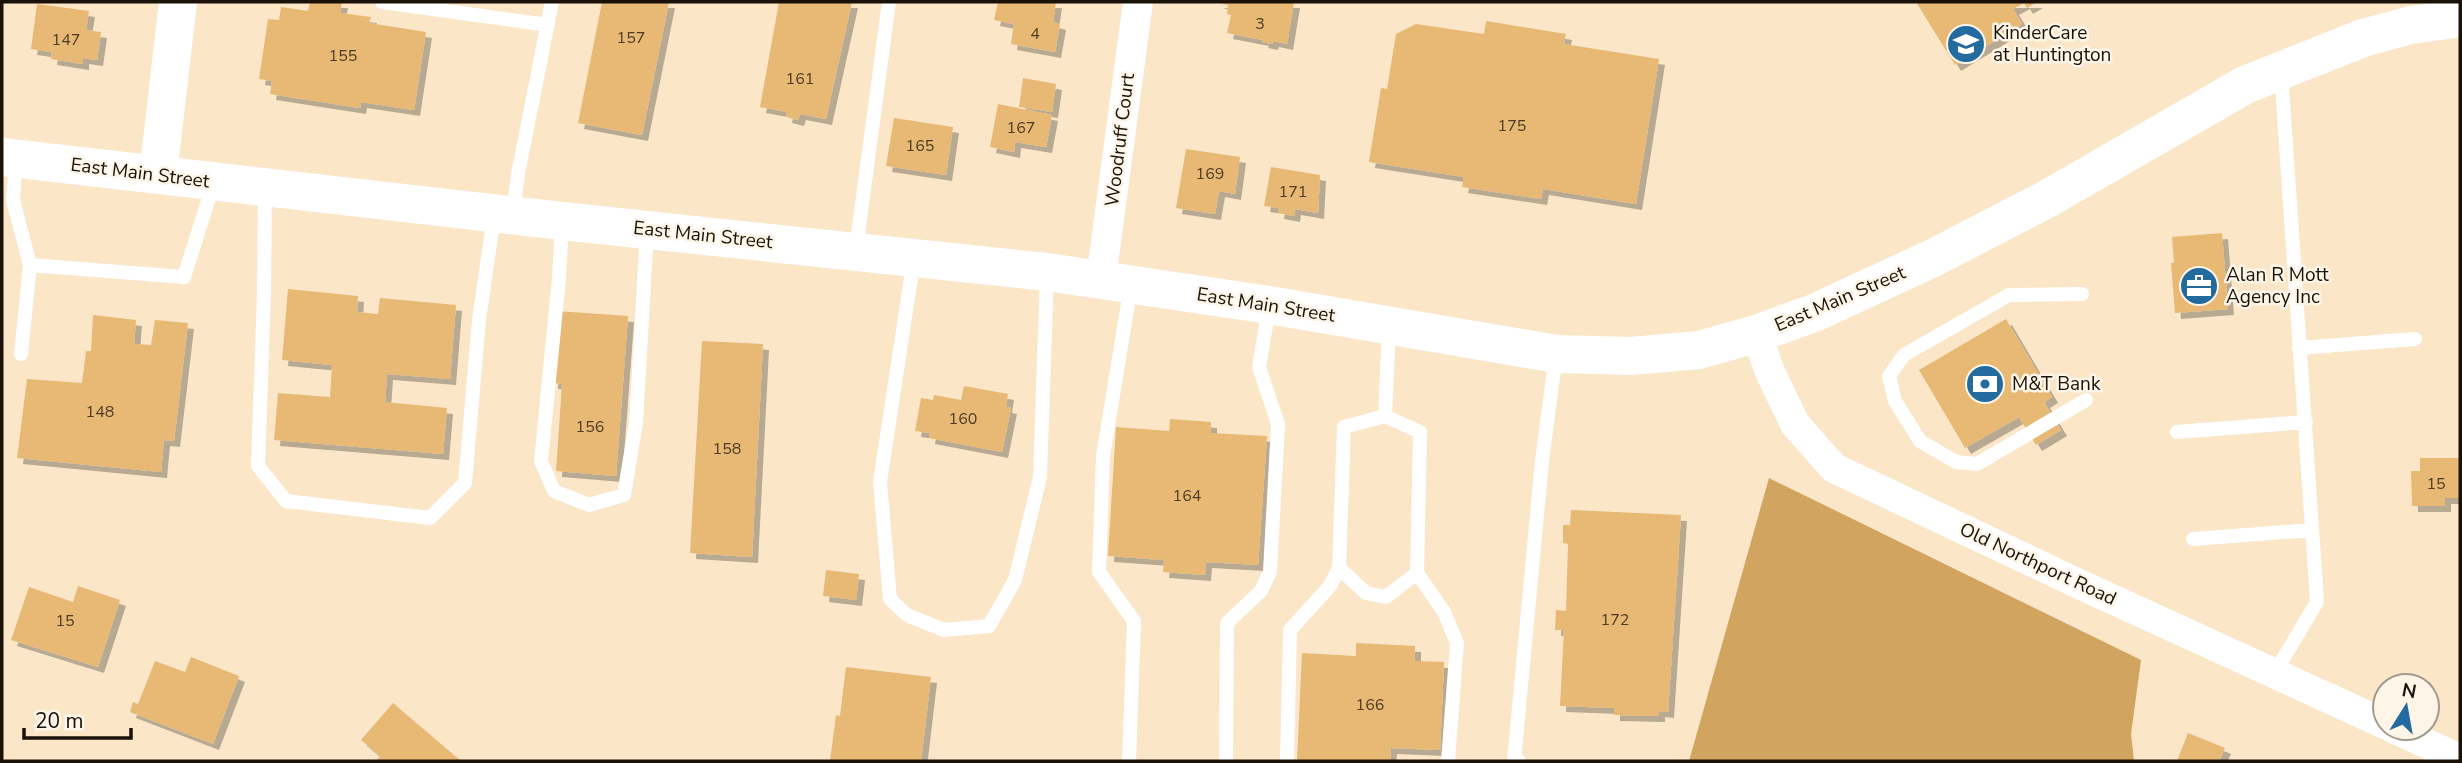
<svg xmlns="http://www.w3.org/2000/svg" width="2462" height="763" viewBox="0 0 2462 763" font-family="'Nunito Sans',sans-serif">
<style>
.forest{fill:#d1a460}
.building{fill:#e7b975;filter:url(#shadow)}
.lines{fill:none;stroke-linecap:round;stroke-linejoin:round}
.lane{stroke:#fff;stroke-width:14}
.street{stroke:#fff;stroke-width:30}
.secondary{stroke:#fff;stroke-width:38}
.primary{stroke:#fff;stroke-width:38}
.labels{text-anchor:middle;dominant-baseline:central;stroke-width:5;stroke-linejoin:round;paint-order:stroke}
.number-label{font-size:16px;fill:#4d3c23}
.poi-label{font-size:19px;fill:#1a1208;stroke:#fef5e9;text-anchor:start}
.street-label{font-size:19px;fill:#1a1208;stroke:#fef5e9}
</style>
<defs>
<filter id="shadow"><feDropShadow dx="6" dy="6" stdDeviation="0" flood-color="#0004"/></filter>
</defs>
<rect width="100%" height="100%" fill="#fbe6c8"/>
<path class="forest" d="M1769,478L2141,660L2131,734L2134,761H1689Z"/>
<path class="building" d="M310,2H342L340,13L371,17L369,23L426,32L414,110L361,102L360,108L270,94L272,81L259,79L268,19L279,20L281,7L308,11Z
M602,2H669L642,135L578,123Z
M779,2H852L826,119L800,114L798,120L786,117L787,112L760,107Z
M998,2H1056L1053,22L1060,24L1055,52L1011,44L1014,24L994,20Z
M1217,2H1294L1287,44L1273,41L1272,44L1262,42L1263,40L1227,33L1231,15L1227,14L1228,5Z
M1916,2H2037L2027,8L2024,3L2013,9L2022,24L1955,65Z
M37,4L89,11L86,30L101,32L97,60L83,58V64L51,59L52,52L31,49Z
M1486,21L1566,34L1564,44L1659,59L1636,204L1543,189L1541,199L1462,187L1464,177L1369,162L1381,88L1387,89L1396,34L1416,24L1484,34Z
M1023,78L1056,84L1052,112L1019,107Z
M998,104L1052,115L1046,147L1015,142L1014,152L990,147Z
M894,118L953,127L946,175L886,166Z
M1186,149L1240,157L1235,194L1219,191L1215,214L1176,208Z
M1271,167L1320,175L1318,213L1295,209L1294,216L1278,213L1279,208L1264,206Z
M2222,233L2228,309L2175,313L2171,263H2174L2172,237Z
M288,289L358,296L357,312L378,314L380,298L456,305L450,379L387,374L385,402L447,408L443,454L274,440L278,393L330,397L332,365L282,360Z
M557,311L628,316L616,476L556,471L562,384L552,383Z
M93,315L136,320L134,344L151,345L155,320L188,323L174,441L164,440L161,472L17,458L27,379L82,383L86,351H91Z
M2006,319L2052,397L2044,402L2061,430L2036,445L2019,417L1965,448L1919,370Z
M702,341L763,344L752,557L690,553Z
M964,386L1008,394L1006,407L1011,408L1002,452L929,438L930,433L915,431L921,398L933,400L934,395L961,400Z
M1170,419L1211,422V433L1267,436L1258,565L1206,562L1205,575L1163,572L1164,560L1108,556L1116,427L1169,431Z
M2420,458H2460V498H2445V506H2412L2411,471H2420Z
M1571,510L1681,515L1668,712L1659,711V716L1614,715V708L1560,706L1564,630H1555L1556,610L1566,611L1568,544L1563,543V525H1570Z
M826,570L859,574L856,600L823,596Z
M78,586L120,600L98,667L11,640L29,587L73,602Z
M1356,643L1415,646V661L1444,662L1440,750L1391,748L1390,761H1297L1302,653L1356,656Z
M191,657L239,676L213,744L130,712L133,702L138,704L155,661L185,672Z
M846,667L931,677L921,761H830L836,715L840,716Z
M393,703L461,761H376L380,756L361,740Z
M2188,733L2225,748L2219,761H2177Z"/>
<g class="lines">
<path class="lane" d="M382,2L548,25
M16,160L13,200L30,265L184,277L213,185
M265,189L264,293L258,466L286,501L430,518L465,483L479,320L494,216
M513,213L518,174L552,2
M562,222L559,278L541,461L554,491L589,505L624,495L636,423L647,230
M856,249L889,2
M914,258L880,482L890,599L907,615L944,630L989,626L1015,580L1040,477L1047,273
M2082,294L2009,295L1904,355L1889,376L1895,401L1920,441L1956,462L1977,464L2086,400
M2299,348L2415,339
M21,354L30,265
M1385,416L1389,328
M2177,432L2306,422
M2193,539L2312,530
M1339,568L1366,593L1386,597L1417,573
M2274,674L2317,602L2281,72
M1129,761L1134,621L1099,572L1103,456L1131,285
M1226,761L1227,623L1261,591L1270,572L1278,424L1259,367L1269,308
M1287,761L1290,630L1330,586L1339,568L1344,427L1385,416L1420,432L1417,573L1444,612L1457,643L1448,761
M1519,761H1514L1542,461L1556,355"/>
<path class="street" d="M1101,279L1138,2
M1756,334L1771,374L1795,424L1834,468L2079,584L2385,724
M2393,728L2460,759"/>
<path class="secondary" d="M158,175L178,2"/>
<path class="primary" d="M2,157L562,221L1047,272L1269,305L1557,354L1631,356L1699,350L1756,334L1814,313L1933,258L2047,199L2245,85L2363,38L2411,25L2460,18"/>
</g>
<defs>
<symbol id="school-disc" viewBox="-11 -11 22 22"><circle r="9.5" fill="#236b9f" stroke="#fef5e9"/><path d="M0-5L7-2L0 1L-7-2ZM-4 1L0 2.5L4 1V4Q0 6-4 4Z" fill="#fff"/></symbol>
<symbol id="office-disc" viewBox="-11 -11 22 22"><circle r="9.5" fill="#236b9f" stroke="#fef5e9"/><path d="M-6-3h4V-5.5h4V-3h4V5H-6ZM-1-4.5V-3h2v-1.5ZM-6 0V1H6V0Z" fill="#fff"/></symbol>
<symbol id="bank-disc" viewBox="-11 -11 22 22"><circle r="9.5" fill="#236b9f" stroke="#fef5e9"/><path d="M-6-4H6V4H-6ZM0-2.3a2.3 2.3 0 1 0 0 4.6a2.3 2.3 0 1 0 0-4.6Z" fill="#fff"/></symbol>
</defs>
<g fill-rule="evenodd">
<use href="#school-disc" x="1944" y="22" width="44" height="44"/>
<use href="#office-disc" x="2177" y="264" width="44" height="44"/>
<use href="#bank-disc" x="1963" y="362" width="44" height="44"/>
</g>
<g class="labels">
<g class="number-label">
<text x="1260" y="24">3</text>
<text x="1035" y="34">4</text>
<text x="631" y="38">157</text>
<text x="66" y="40">147</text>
<text x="343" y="56">155</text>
<text x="800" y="79">161</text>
<text x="1512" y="126">175</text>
<text x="1021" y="128">167</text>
<text x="920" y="146">165</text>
<text x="1210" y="174">169</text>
<text x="1293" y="192">171</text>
<text x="100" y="412">148</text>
<text x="963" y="419">160</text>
<text x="590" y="427">156</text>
<text x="727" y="449">158</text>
<text x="2436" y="484">15</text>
<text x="1187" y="496">164</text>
<text x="1615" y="620">172</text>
<text x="65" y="621">15</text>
<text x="1370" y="705">166</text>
</g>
<g class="poi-label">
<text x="1993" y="33">KinderCare<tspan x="1993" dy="22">at Huntington</tspan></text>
<text x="2226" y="275">Alan R Mott<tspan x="2226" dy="22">Agency Inc</tspan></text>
<text x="2012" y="384">M&amp;T Bank</text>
</g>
<g class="street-label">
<text transform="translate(1120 140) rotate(-83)">Woodruff Court</text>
<text transform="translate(140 173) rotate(7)">East Main Street</text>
<text transform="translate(703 235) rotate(6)">East Main Street</text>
<text transform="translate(1840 299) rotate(-23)">East Main Street</text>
<text transform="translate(1266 305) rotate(9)">East Main Street</text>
<text transform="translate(2038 564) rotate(25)">Old Northport Road</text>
</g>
</g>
<rect width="2462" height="763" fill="none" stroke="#1a1208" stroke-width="7"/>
<g transform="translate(2406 707) rotate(11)"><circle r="33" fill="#fef5e9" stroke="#a39a8f" stroke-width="2"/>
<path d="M0-5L12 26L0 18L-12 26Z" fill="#236b9f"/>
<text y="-10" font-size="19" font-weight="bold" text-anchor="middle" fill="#1a1208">N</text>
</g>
<path d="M24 728v10h107v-10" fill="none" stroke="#1a1208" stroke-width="3.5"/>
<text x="35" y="728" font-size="21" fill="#1a1208" stroke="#fef5e9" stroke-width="5" paint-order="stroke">20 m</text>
</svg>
